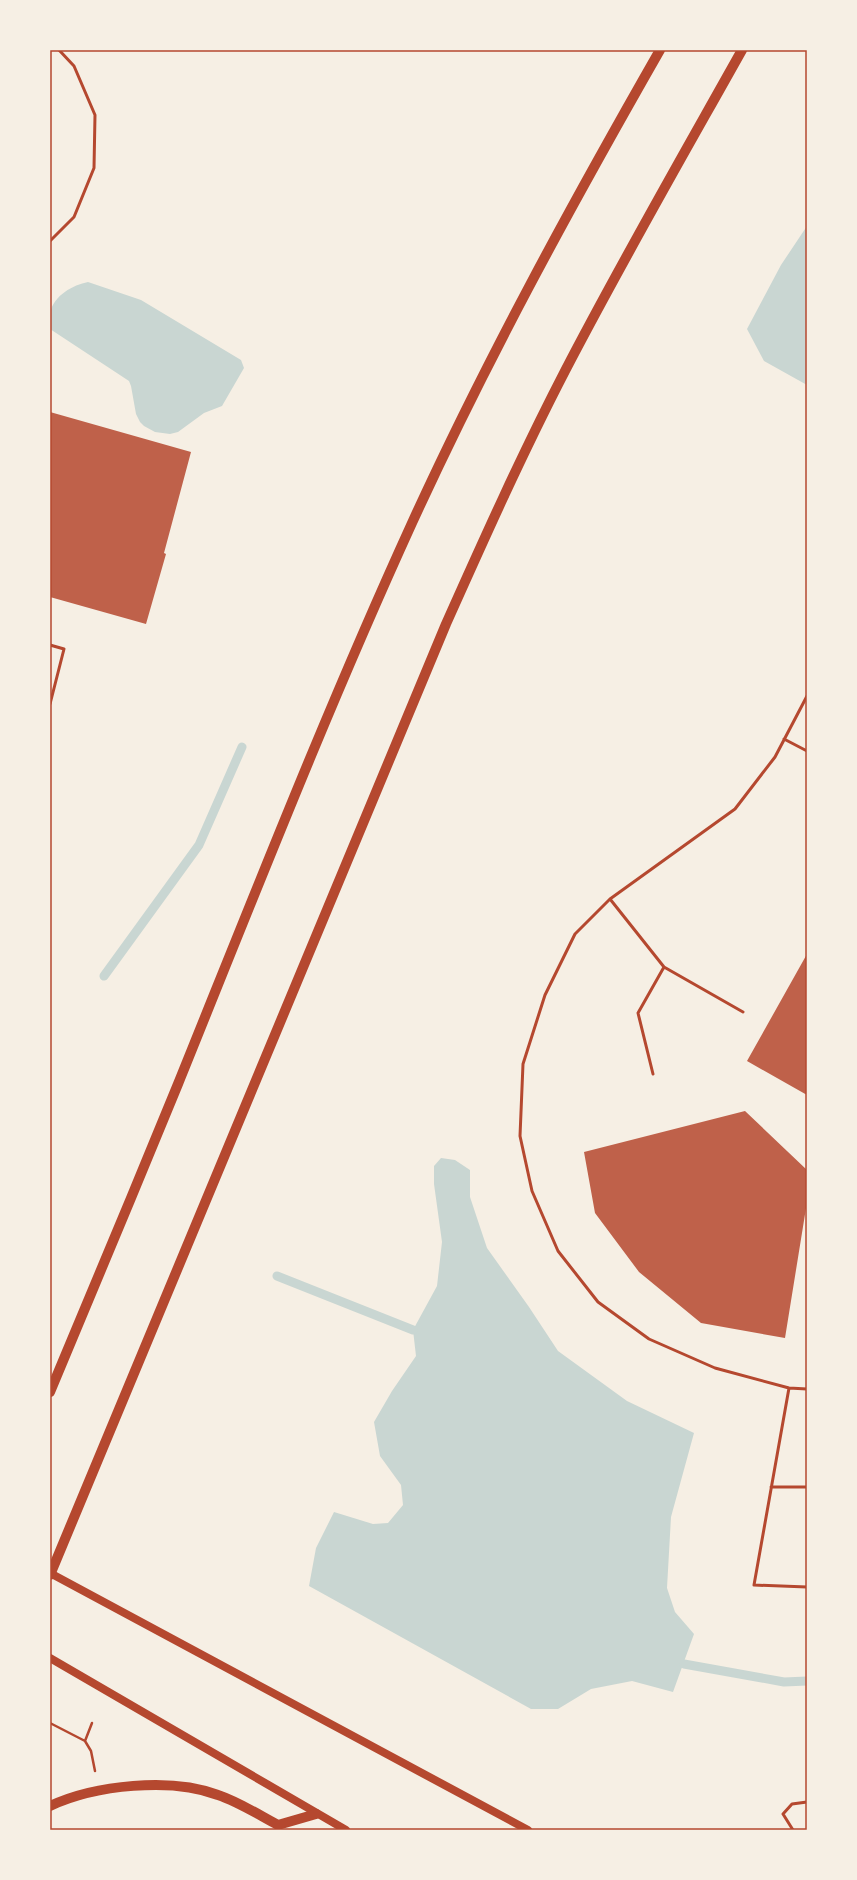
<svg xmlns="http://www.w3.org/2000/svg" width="857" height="1880" viewBox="0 0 857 1880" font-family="Barlow,sans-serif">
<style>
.water{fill:#c9d6d2}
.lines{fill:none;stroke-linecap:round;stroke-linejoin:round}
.stream{stroke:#c9d6d2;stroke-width:9}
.building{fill:#bf614a}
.path{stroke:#b5482f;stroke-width:2.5}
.service{stroke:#b5482f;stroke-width:3}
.secondary{stroke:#b5482f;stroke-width:8}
.primary{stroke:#b5482f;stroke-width:10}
.neatline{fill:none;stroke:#b5482f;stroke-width:1.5}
</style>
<rect width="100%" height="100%" fill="#f6efe4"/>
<path class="water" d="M807,226V385L764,361L747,329L781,265Z
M88,282L141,300L241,360L244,368L222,406L204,413L178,432L170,434L155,432L144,426L140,422L136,414L131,386L129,381L50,329C50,324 49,318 50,313C54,295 73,285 88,282Z
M441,1158L455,1160L470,1170V1197L487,1248L529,1307L558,1351L627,1401L694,1433L671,1517L667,1588L675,1612L694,1634L673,1692L632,1681L591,1689L558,1709H531L309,1586L316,1548L334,1512L373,1524L388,1523L403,1505L401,1485L380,1456L374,1422L392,1391L416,1356L413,1330L437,1286L442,1242L434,1184V1166Z"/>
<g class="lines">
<path class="stream" d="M104,976L199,845L242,747
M277,1276L413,1330
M684,1664L784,1682L807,1681"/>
</g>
<path class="building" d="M50,412L191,452L164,553L166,554L146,624L50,597Z
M807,954V1095L747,1061Z
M745,1111L807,1170V1202L785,1338L701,1323L639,1272L595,1213L584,1152Z"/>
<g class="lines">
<path class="path" d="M50,1723L85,1741L91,1751L95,1771
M85,1741L92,1723"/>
<path class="service" d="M50,241L74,217L94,168L95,115L74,66L59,50
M50,645L64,649L50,704
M807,696L775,757L735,809L610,899L575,934L545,995L523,1064L520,1136L532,1191L558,1251L598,1302L649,1339L715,1368L789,1388L807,1389
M784,739L807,751
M610,899L664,967L743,1012
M653,1074L638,1013L664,967
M789,1388L754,1585L807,1587
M771,1487H807
M793,1830L783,1814L792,1804L807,1802"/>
<path class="secondary" d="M50,1573L528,1830
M50,1658L346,1830"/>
<path class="primary" d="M50,1392C93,1289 136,1187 178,1084C254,896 328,707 412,523C486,361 572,204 660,50
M50,1575L446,624C484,539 522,454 565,371C621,263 682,157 742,50
M50,1806C95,1785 171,1777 218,1795C239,1802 259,1815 278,1825L316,1814"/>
</g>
<rect width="857" height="1880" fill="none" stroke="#f6efe4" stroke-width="102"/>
<rect x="51" y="51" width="755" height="1778" class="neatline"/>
</svg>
